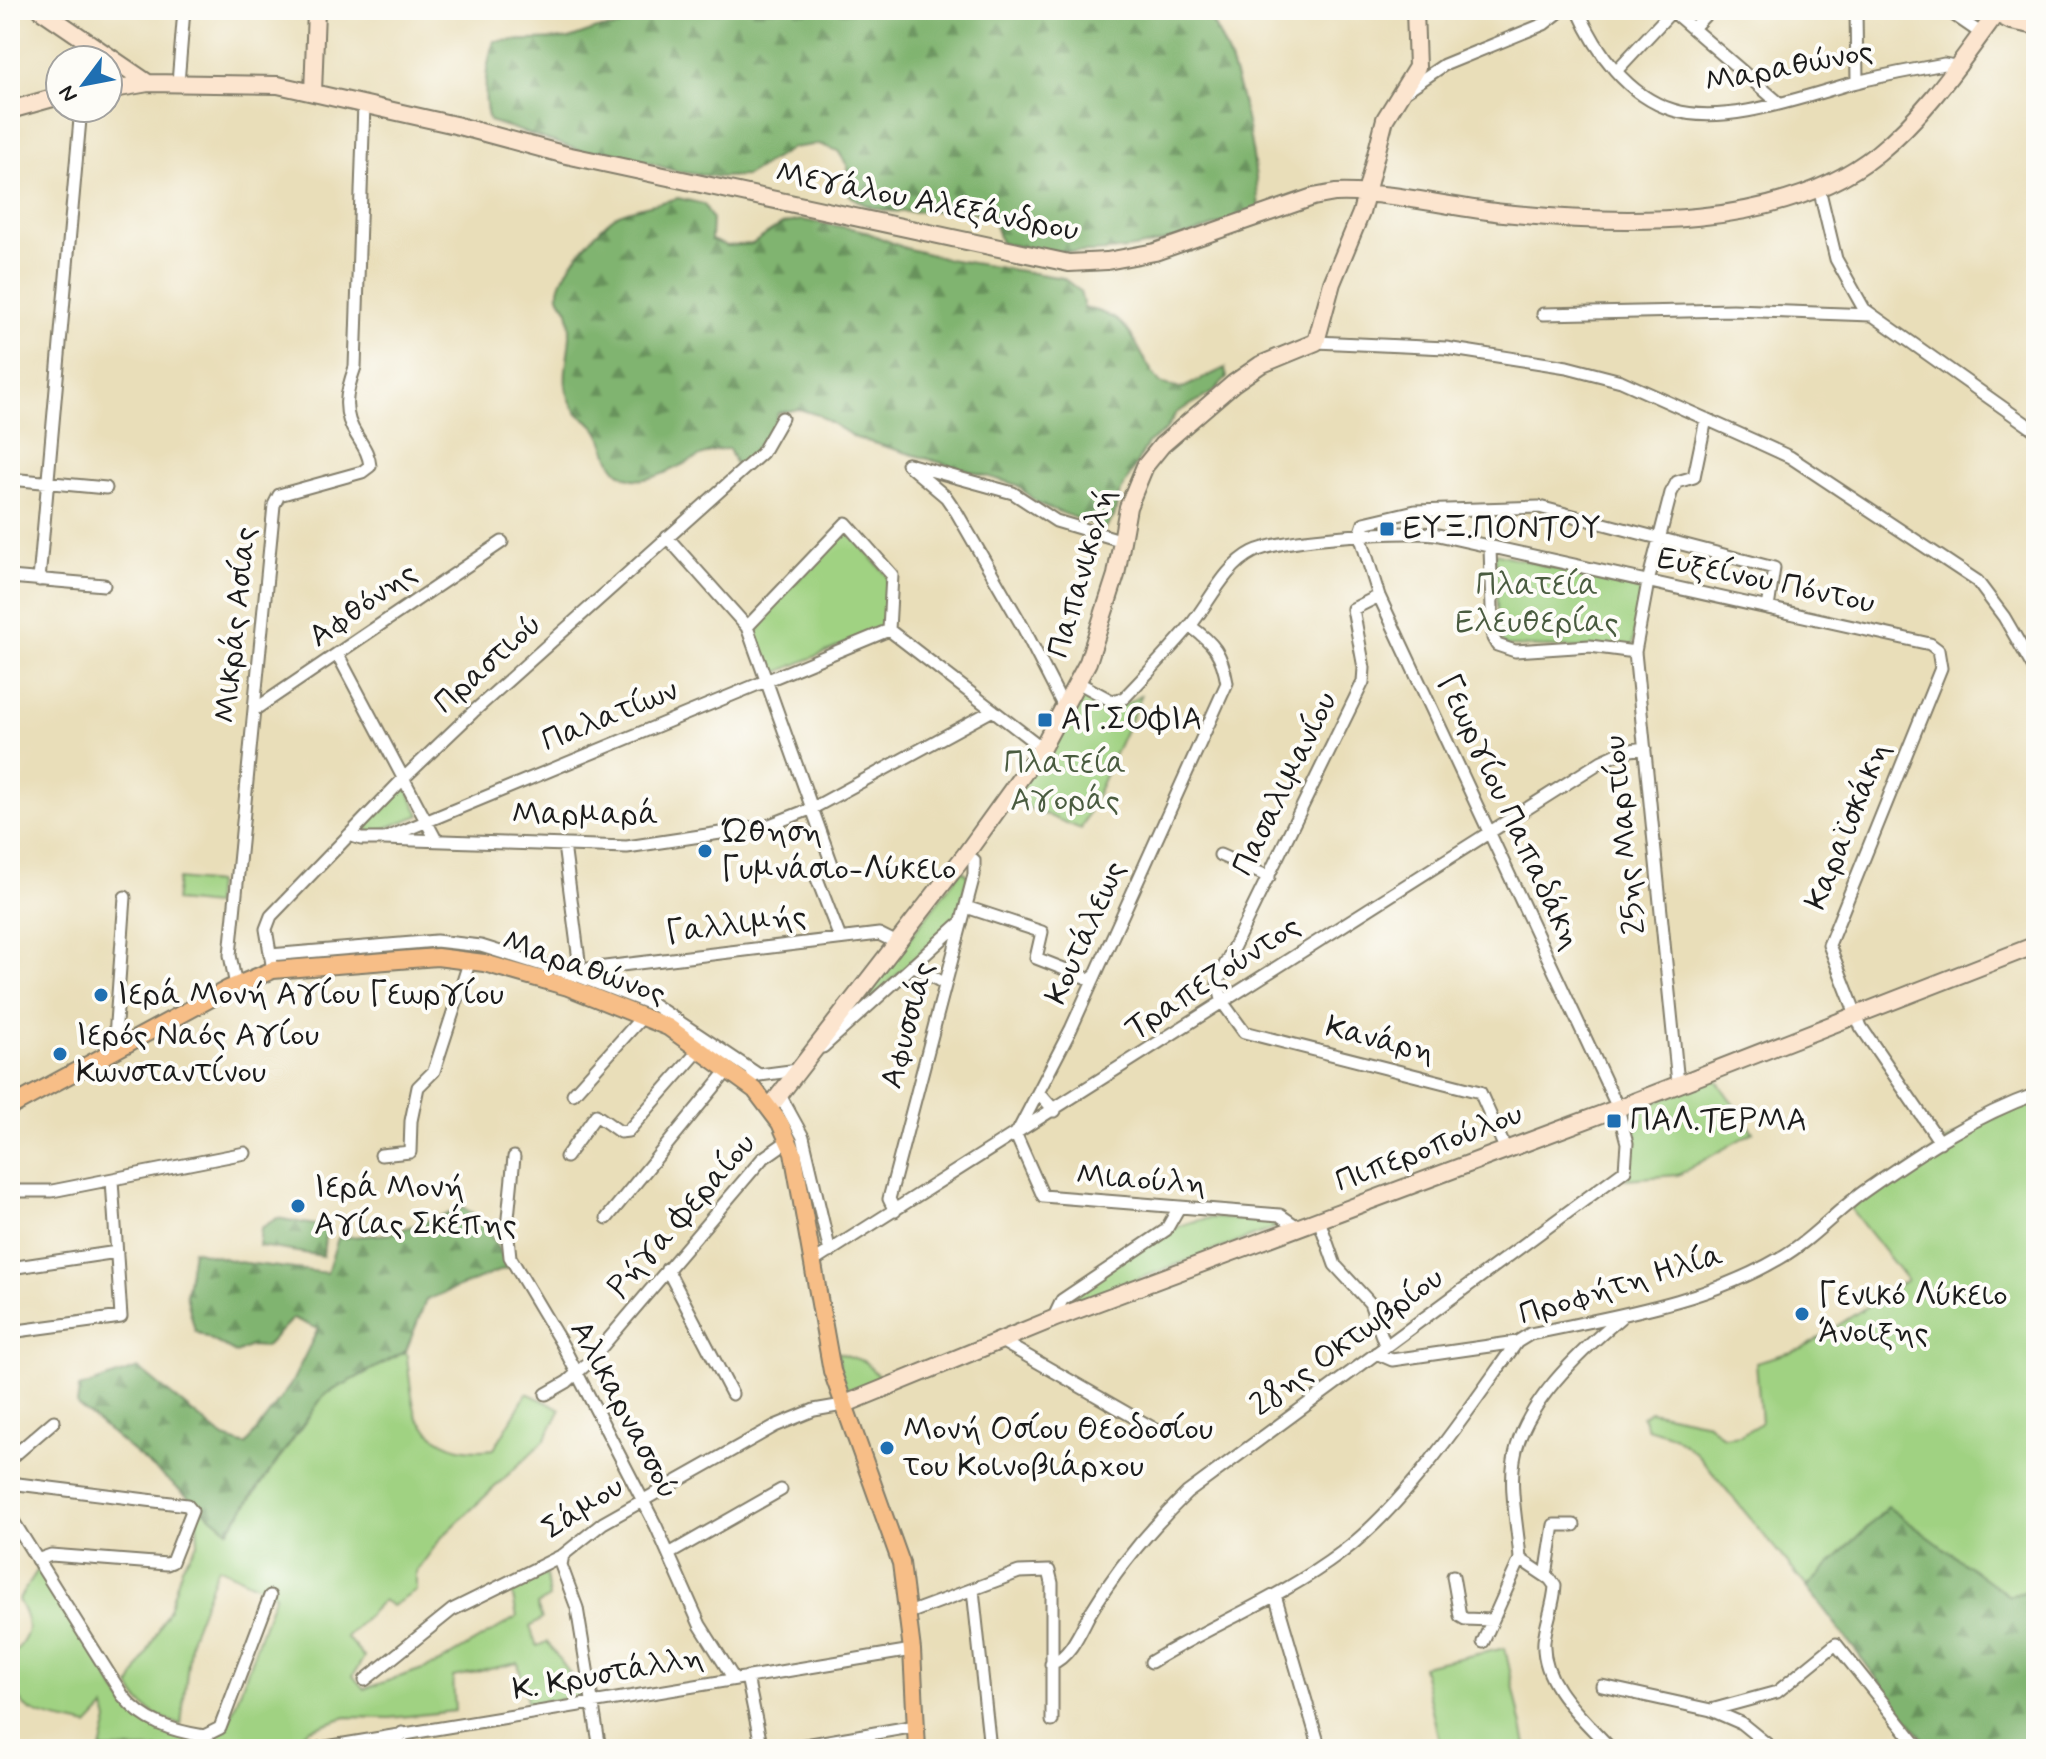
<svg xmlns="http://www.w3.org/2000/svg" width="2046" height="1759" viewBox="0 0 2046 1759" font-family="Mynerve,sans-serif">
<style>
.green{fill:#a0d282;stroke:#5e774f;stroke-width:2}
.forest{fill:url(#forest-firs);stroke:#4e6846;stroke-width:2}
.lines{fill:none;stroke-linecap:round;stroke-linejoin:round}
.street-casing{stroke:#827d6a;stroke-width:15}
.secondary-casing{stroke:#827d6a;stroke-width:20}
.primary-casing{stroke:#827d6a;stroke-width:20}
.street{stroke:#fff;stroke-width:11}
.secondary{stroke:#fce5cf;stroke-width:16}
.primary{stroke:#f7be87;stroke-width:16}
.poi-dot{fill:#1f6fb2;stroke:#fdfcf7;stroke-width:3}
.labels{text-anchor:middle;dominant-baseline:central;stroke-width:8;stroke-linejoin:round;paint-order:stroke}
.street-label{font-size:32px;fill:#1c1c1c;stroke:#fdfcf7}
.poi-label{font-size:32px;fill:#1c1c1c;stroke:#fdfcf7;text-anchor:start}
.park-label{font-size:32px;fill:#4a5c40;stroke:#fdfcf7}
</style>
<defs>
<pattern id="forest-firs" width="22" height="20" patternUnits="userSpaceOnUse" patternTransform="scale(2)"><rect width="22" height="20" fill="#80b470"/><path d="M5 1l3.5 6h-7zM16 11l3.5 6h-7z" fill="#68925b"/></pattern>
</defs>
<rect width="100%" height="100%" fill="#fdfcf7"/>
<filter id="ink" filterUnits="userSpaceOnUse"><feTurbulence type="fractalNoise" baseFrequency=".0125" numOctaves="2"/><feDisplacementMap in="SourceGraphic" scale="16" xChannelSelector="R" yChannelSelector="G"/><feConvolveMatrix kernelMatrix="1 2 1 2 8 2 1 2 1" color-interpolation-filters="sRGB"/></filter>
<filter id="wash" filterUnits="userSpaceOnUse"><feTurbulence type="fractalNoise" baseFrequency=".006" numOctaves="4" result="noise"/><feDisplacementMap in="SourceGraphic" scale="32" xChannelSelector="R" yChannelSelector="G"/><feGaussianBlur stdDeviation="1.8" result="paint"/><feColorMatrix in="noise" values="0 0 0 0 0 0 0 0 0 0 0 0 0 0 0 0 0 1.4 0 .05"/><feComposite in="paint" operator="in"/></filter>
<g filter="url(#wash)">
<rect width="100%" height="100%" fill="#e9deb9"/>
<path class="green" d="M846,529L888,576L885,627L769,676L751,629Z
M1495,553L1641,590L1632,649L1506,646L1498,637Z
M1081,691C1107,706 1116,714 1142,694L1081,829L1012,801Z
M404,782L420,815L366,836L371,817Z
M962,870L968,875L957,919L843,1025Z
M178,879L216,883L214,905L175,901Z
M1715,1078L1753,1132L1678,1175L1625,1179L1630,1173L1626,1113Z
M2028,1103L2036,1113V1589L2009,1596L1888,1508L1807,1587L1697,1454L1673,1436L1647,1428L1642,1417L1650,1411L1708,1423L1723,1437L1740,1435L1761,1423L1756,1362L1802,1349L1907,1280L1850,1208L1951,1138Z
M1210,1218L1270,1220L1283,1225L1071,1304C1076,1286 1164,1231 1185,1224C1193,1221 1201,1220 1210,1218Z
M406,1351C409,1367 411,1406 418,1418C436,1446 464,1453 494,1449L527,1393L561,1409L545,1440L442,1537L416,1572V1591L392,1606L383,1600L346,1637L364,1657L353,1676L364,1689L437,1664L517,1617L511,1587L546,1574L549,1598L537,1605L542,1619L530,1627L537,1646L547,1642L586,1696L528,1704L518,1663L453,1677L455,1711L390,1718L346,1717L310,1729L280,1749H101L108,1721L105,1708L88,1726C39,1714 10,1718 10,1658C30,1635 34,1627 18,1600L41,1565L124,1704C147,1727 199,1752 227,1728L275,1594L218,1567L191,1637L181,1725C158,1717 141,1710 130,1686L169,1609L182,1567L198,1542L196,1504L229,1530L324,1395Z
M837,1352L866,1362L884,1383L856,1394L844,1386Z
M1505,1648L1527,1749H1441L1422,1666Z"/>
<path class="forest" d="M640,10H1203C1239,53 1255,154 1259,209C1166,246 1101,265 1001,243L993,219C983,216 972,211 963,210C927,209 877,221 849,194L847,165L838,151L819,144L792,148L746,176L720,177L679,172L610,151H582L489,121C482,96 486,65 494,41L569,39L597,29L616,28Z
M678,198L704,204L712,219L711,240L727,246L752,244L782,224L802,220L861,230L905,248L948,259L1063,278L1080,291L1084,308C1138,318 1130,345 1160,383L1181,389L1225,368L1227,378L1212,393L1176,413L1165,431L1148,443L1119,495L1114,517L1105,529L1038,504L1017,485L856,438L818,415L799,409L778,413L770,436L738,469L729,449C699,447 656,490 627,477C605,467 609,445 596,428C591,421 582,418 577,412C557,386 569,362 570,335C570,329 570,318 568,311C566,305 560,301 559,295C556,275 601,223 619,214C631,208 662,203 678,198Z
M463,1208L480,1217L509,1267L426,1300L406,1351L324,1395L228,1530L77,1405L79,1388L138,1368L224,1438L246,1445L291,1384L318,1329L293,1318L265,1347L250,1346L236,1353L195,1331L186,1295L193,1250L238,1262L327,1273L338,1238L389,1234Z
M277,1218L326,1227L323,1256L259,1246L261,1228Z
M1888,1507L2009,1596L2036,1589V1749H1931L1807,1587Z"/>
</g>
<g filter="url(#ink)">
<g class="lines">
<defs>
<path id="street" d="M1578,10C1596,51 1627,96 1673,110C1725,126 1802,97 1853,83C1883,75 1914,70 1944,64L1960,67
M1671,10L1779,103
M1856,10L1857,82
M1947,10L1982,34
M1693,28L1710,10
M1616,71L1672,11
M178,83L184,10
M1407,90L1444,65L1544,24L1562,10
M1819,188L1836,259L1864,309L2036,431
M1543,314L1733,310L1871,315
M1316,342L1446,348L1567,367L1621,381L1755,441L1790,457L1977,581L2004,617L2036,672
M907,464L946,497L957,513L1024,629L1065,709
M908,464L1013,493L1056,521L1120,540
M10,479L106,488
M667,537L747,627L833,867L816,876L840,938
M1490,548L1493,638L1497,645L1515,651L1590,646L1635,652
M10,577L104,585
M39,580L81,108
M1379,596L1353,609L1364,668L1363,682L1220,975L1218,984L1223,1003L1244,1032L1480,1092L1505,1148
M1190,626C1214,643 1222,654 1227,683L1071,1029L1016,1135L1043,1196L1280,1215L1299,1228
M747,627L846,523L892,575L889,630
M889,630L1042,748
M338,655L435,838
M1079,683L1112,701L1124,698C1146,675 1169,651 1190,626C1209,603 1225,566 1253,552C1285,537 1397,531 1434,534L1930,644L1938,650L1941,668L1829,945L1861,1027L1940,1142
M254,710L502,542
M349,835L361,839H384L889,630
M384,839L627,847L767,826L813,808L993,710
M564,845L581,976
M1220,855L1269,877
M966,907L1042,932L1036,958L1092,980
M270,955L436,941L481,946L581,977L654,1005L759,1075
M913,965L945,984
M273,970L266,929L271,916L404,778L473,712L762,453L782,418
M580,970L879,934L897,943
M236,986L230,955L274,505L279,495L362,472L370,466C369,454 363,446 357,436C341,412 346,392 355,367L364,104
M823,1047L961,922
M118,1049L115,1037L125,897
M752,1076L798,1070
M1678,1083L1635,652L1648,582L1671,493L1677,482L1694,477L1706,419
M1039,1093L1055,1111
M573,1094L644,1015
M781,1097L803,1137L830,1252
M381,1155L410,1152L411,1121L418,1087L434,1071L470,960
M514,1157L507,1228L510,1257L563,1346L656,1526L700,1625L734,1679
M566,1157L596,1115L620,1132L628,1131L701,1048
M10,1191H52L245,1153
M895,1211L889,1199L974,875V860L965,855
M607,1218L729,1069
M1319,1220L1335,1265L1370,1303L1385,1345
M814,1261L1602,761L1624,751L1645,748
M10,1268L117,1252
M667,1269L732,1394
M1053,1319L1062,1300L1166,1230L1178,1209
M10,1332L121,1317L112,1180
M1001,1341L1158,1431
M1376,1353L1392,1360L1517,1342
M546,1394L567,1382L589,1362L762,1159L789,1140
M10,1459L54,1421
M10,1483L187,1505L192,1511L172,1562L167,1564L51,1555L37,1560
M10,1516L123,1696C143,1722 173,1731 204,1736L220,1728L270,1596
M669,1554L781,1490
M563,1555L561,1565L577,1608L600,1749
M1453,1576L1460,1616L1465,1619L1491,1620
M1546,1576L1554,1525H1574
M973,1590L990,1749
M1275,1595L1320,1749
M906,1614L1019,1572L1049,1571L1052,1583V1721
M1483,1642L1520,1559
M1151,1662C1213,1624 1283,1597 1341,1553C1408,1503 1468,1410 1517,1342L1530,1334C1614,1316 1704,1303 1780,1258C1813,1239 1836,1211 1866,1190C1920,1152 1974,1116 2036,1094
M1051,1664C1070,1657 1080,1632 1089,1615C1117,1568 1148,1531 1187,1493L1625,1170L1627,1143L1618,1108L1379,596L1360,535L1364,523L1415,511L1539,507L1774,568L1768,608
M747,1677L762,1749
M365,1680L452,1610L563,1555L603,1523L775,1426L814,1410L843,1405
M1602,1686L1711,1710L1777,1692L1836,1644L1920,1749
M1711,1710L1741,1723L1773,1749
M402,1733L404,1749
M314,1749L912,1650
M782,1749L916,1726
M1611,1749C1584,1719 1541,1685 1544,1641C1546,1622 1554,1605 1555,1586L1550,1579L1520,1559C1518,1528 1509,1490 1514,1460C1522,1405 1580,1352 1620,1318"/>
<path id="secondary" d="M41,10L148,83
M1989,10L2011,21L2036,26
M108,90L148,83L278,85L455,125L566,155L1069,263L1107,261L1155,252L1313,197L1335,193C1391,191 1448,207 1504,213C1620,225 1782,231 1878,153C1926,114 1959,64 1995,15
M313,93L316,10
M10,110L60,96
M770,1107L965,855L1042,748L1088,662L1116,575L1128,507L1145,466L1162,445L1234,383L1260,365L1316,342L1332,283L1361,213L1385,119L1417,67L1415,10
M843,1405L1053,1319L1618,1108L2036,945"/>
<path id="primary" d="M10,1107L228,989L273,970L437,957L484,963L568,987L668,1027L755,1090L780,1123L793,1152L832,1371L901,1563L912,1650L917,1749"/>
</defs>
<use href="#street" class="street-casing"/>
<use href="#secondary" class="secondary-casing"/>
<use href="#primary" class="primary-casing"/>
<use href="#street" class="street"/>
<use href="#secondary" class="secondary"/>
<use href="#primary" class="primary"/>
</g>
</g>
<g class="poi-dot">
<rect x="1379" y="521" width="16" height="16" rx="4"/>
<rect x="1037" y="712" width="16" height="16" rx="4"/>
<circle cx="705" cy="851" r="8"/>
<circle cx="101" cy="995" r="8"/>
<circle cx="60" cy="1054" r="8"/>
<rect x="1606" y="1113" width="16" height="16" rx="4"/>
<circle cx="298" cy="1206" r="8"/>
<circle cx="1802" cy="1314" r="8"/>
<circle cx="887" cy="1448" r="8"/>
</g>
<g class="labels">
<g class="street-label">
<text transform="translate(1789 67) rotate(-11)">Μαραθώνος</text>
<text transform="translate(927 202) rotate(11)">Μεγάλου Αλεξάνδρου</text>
<text transform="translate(1082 573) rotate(-74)">Παπανικολή</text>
<text transform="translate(1766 581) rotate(12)">Ευξείνου Πόντου</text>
<text transform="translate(363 605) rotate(-35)">Αφθόνης</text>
<text transform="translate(236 625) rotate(-84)">Μικράς Ασίας</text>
<text transform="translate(488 664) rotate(-42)">Πραστιού</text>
<text transform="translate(610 716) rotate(-22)">Παλατίων</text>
<text transform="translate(1285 784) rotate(-64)">Πασαλιμανίου</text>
<text transform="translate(1509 812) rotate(65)">Γεωργίου Παπαδάκη</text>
<text x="585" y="815">Μαρμαρά</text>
<text transform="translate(1848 826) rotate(-68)">Καραϊσκάκη</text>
<text transform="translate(1625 835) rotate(-96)">25ης Μαρτίου</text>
<text transform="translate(736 925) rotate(-7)">Γαλλιμής</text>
<text transform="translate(1086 933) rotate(-66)">Κουτάλεως</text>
<text transform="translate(584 968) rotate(19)">Μαραθώνος</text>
<text transform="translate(1213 978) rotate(-33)">Τραπεζούντος</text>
<text transform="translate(908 1025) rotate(-75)">Αφυσσιάς</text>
<text transform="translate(1380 1040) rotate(14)">Κανάρη</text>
<text transform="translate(1429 1148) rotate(-21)">Πιπεροπούλου</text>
<text transform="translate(1141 1180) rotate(4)">Μιαούλη</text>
<text transform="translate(682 1216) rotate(-49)">Ρήγα Φεραίου</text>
<text transform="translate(1621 1285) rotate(-17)">Προφήτη Ηλία</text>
<text transform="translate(1347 1342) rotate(-36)">28ης Οκτωβρίου</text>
<text transform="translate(624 1410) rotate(62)">Αλικαρνασσού</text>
<text transform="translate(583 1508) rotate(-33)">Σάμου</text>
<text transform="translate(608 1674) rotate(-10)">Κ. Κρυστάλλη</text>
</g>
<g class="poi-label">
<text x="1403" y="529">ΕΥΞ.ΠΟΝΤΟΥ</text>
<text x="1061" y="720">ΑΓ.ΣΟΦΙΑ</text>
<text x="721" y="833">Ώθηση<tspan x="721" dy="37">Γυμνάσιο-Λύκειο</tspan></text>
<text x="117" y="995">Ιερά Μονή Αγίου Γεωργίου</text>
<text x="76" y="1036">Ιερός Ναός Αγίου<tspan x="76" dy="37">Κωνσταντίνου</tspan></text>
<text x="1630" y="1121">ΠΑΛ.ΤΕΡΜΑ</text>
<text x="314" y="1188">Ιερά Μονή<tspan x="314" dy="37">Αγίας Σκέπης</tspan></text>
<text x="1818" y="1296">Γενικό Λύκειο<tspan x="1818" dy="37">Άνοιξης</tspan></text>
<text x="903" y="1430">Μονή Οσίου Θεοδοσίου<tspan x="903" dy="37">του Κοινοβιάρχου</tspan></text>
</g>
<g class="park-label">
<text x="1537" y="586">Πλατεία<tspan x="1537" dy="37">Ελευθερίας</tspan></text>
<text x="1065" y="764">Πλατεία<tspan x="1065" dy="37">Αγοράς</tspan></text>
</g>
</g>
<rect width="2046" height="1759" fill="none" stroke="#fdfcf7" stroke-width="40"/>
<g transform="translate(84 84) rotate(238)"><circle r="38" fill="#fdfcf7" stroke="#a3a29f" stroke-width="2"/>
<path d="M0-6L14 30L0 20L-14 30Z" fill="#1f6fb2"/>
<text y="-12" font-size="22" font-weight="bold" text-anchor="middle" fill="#1c1c1c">N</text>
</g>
</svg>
